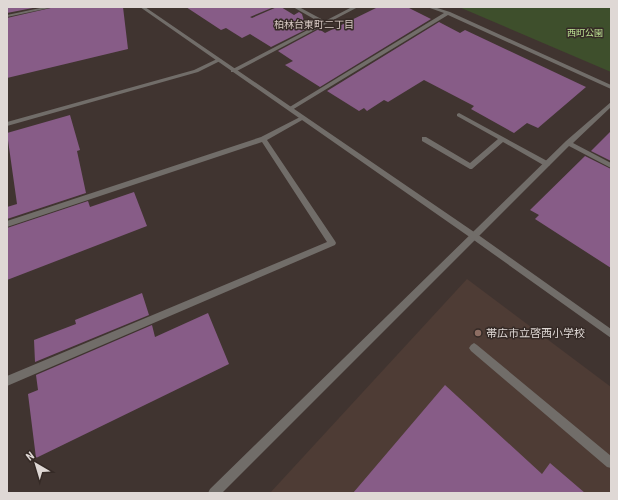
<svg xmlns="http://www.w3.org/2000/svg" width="618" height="500" viewBox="0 0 618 500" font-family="'Roboto Condensed','Noto Sans JP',sans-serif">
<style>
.built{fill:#4e3c35}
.green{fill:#3e4f2c}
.building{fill:#875c87}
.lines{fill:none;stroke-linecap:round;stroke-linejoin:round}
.service{fill:#716d69;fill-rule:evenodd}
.minor{fill:#716d69;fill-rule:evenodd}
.tertiary{fill:#716d69;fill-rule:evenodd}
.education-dot{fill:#8d6e63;stroke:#352a26;stroke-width:1.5}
.labels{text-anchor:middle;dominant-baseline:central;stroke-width:3;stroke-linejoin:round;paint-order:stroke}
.far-park-label{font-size:9px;fill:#bfe695;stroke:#352a26}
.far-neighbourhood-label{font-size:10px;fill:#d7c8c3;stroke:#352a26}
.poi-label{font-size:11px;fill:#dfd8d5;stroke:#352a26;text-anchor:start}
</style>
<rect width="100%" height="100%" fill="#403430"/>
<path class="built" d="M467,279L611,387V493H270Z"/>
<path class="green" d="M459,7H611V72Z"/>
<path class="building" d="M7,7H38L7,13Z
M55,7H123L128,49L7,78V18Z
M186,7H274L250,17L252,18L277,7H281L294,15L299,12L302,14L304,21L313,26L271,47L250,34L242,38L226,28L221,30Z
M378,7H407L431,19L320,87L285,65L293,61L278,51L319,29L325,33Z
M439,22L460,33L465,30L586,87L538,128L527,123L514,133L471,109L474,106L424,80L388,102L384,100L367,111L364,108L359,111L327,91Z
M70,115L80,150L77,151L86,193L7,219V207L17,204L7,133Z
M611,131V161L591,151Z
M585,156L611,169V268L535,219L539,215L530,210Z
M134,192L147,226L7,280V228L88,201L90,207Z
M142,293L149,315L35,362L34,340L76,324L75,320Z
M208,313L229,364L36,458L28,394L38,390L36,375L152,325L155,337Z
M445,385L542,474L550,463L585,493H353Z"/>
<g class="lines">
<path class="service" d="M45,7H54L7,17V15Z
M217,59L222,60L198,72L7,126V122L194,70Z
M459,113L549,162L550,164L549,166H545L503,142L472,169H470L422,141V137H426L470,163L498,139L457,116V114Z
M302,116L304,117V119L267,140L335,241L336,243L335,245L7,386V376L327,242L262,142L7,227V221L261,137Z
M474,343L477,345L611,456V468L607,467L471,351L469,348L471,345Z"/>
<path class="minor" d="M293,7H299L325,21L352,7H358L235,72H231V70L321,23Z
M427,7H434L450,12L611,85V89L448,15L292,110H288V108L444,13Z
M611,102V107L573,143L611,163V168L569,146L222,493H208L210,489L566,141Z"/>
<path class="tertiary" d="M140,7H145L477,234L611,329V338L471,238Z"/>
</g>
<circle class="education-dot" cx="478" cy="333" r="4"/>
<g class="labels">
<g class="far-park-label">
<text x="585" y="33">西町公園</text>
</g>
<g class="far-neighbourhood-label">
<text x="314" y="24">柏林台東町二丁目</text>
</g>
<g class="poi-label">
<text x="486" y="333">帯広市立啓西小学校</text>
</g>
</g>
<rect width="618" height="500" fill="none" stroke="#dfd8d5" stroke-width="16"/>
<g transform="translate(36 464) rotate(322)" stroke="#352a26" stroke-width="3" paint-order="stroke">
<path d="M0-3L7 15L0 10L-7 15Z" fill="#dfd8d5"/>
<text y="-6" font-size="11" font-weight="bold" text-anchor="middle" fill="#dfd8d5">N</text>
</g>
</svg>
